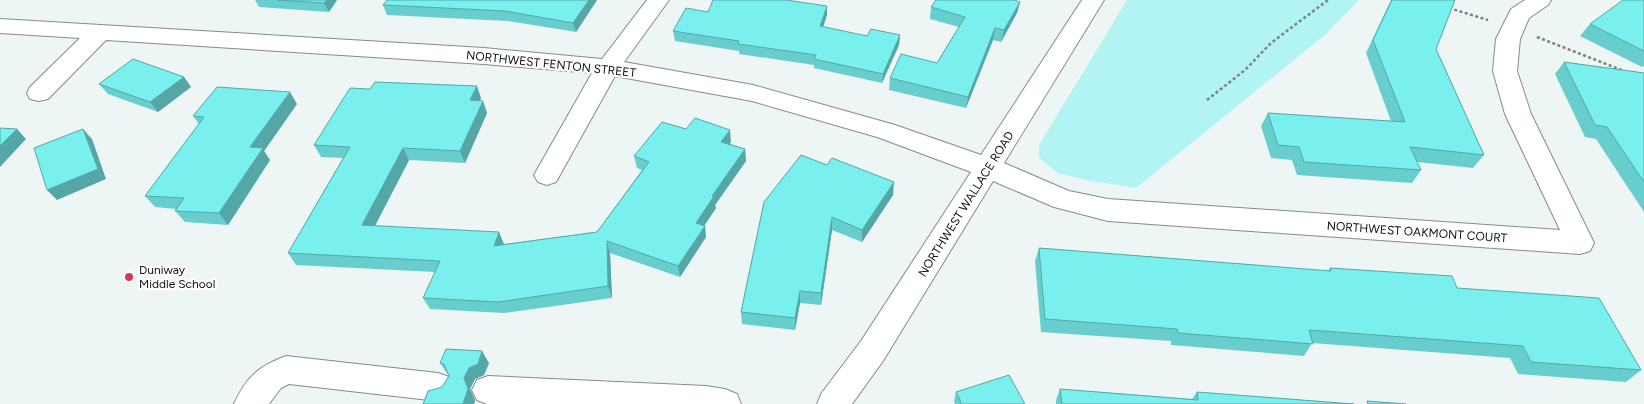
<svg xmlns="http://www.w3.org/2000/svg" width="1644" height="404" viewBox="0 0 1644 404" font-family="Figtree,sans-serif">
<style>
.green{fill:#b1f4f3}
.lines{fill:none;stroke-linecap:round;stroke-linejoin:round}
.minor-casing{stroke:#858b8b;stroke-width:2}
.path{stroke:#7c8181;stroke-width:2.5;stroke-dasharray:3 2.5;stroke-linecap:butt}
.minor{fill:#fff;fill-rule:evenodd}
.wall{fill:#68cecd}
.shaded-wall{fill:#55a7a7}
.building{fill:#79efee;stroke:#55a7a7}
.poi-dot{fill:#cd3c56;stroke:#fff;stroke-width:2}
.labels{text-anchor:middle;dominant-baseline:central;stroke-width:4.5;stroke-linejoin:round;paint-order:stroke}
.street-label{font-size:12px;fill:#0f1111;stroke:#fff}
.poi-label{font-size:12px;fill:#0f1111;stroke:#fff;text-anchor:start}
</style>
<rect width="100%" height="100%" fill="#eef5f5"/>
<path class="green" d="M1127,0H1359L1326,34L1136,188L1086,180L1058,173L1039,158V145Z"/>
<g class="lines">
<defs>
<path id="minor" d="M647,0H669L624,62L753,85L895,125L981,155L1082,0H1104L1004,163L1069,191L1108,199L1560,230L1505,114L1493,71L1496,39L1511,9L1525,0H1551L1548,5L1529,18L1520,39L1517,71L1531,114L1594,243L1590,251L1580,254L1108,221L1054,207L993,181L883,361L852,404H817L821,394L861,341L971,172L877,137L752,101L615,76L556,182L547,185L538,182L534,175L592,73L484,64L106,40L48,99L39,101L30,99L27,93L30,87L80,38L0,33V19L484,48L602,59Z
M286,356L438,373L449,377L454,387L449,397L438,401L289,384L281,388L269,404H234C246,377 259,366 286,356Z
M488,376L706,386L725,389L737,394L741,404H487L477,400L472,390L477,380Z"/>
</defs>
<use href="#minor" class="minor-casing"/>
<path class="path" d="M1449,8L1488,20
M1537,37L1624,71
M1207,100L1245,70L1271,43L1328,0"/>
<use href="#minor" class="minor"/>
</g>
<path class="wall" d="M255,0H337L329,12L259,7Z
M597,0L576,32L508,21L387,15L383,5Z
M1391,0H1455L1436,49L1484,155L1473,168L1417,162L1421,170L1412,183L1297,175L1292,160L1271,158L1261,126L1268,113L1391,121L1366,53Z
M1644,0V66L1642,67L1580,36L1590,24Z
M1020,2L1017,13L1001,42L993,40L966,108L889,90L890,78L937,63L959,27L930,19L931,7Z
M827,6V15L823,27L867,36L900,35L899,45L882,83L814,68V65L739,54V51L675,41L673,31L708,12Z
M1564,62L1644,73V212L1596,139L1585,137L1555,74Z
M184,77L191,87L158,112L108,94L99,84Z
M481,98L480,101H483L487,113L465,163L409,160L375,226L504,244L597,232L642,170L637,168L634,156L686,129L731,142L729,144L745,149L746,161L715,205L716,208L704,226H705L706,237L680,277L610,253L612,298L504,313L430,309L423,298L435,272L296,265L288,253L343,158L321,157L314,145Z
M297,104L264,151L270,160L228,225L185,222L175,211L176,209L155,207L145,196L199,124L193,116Z
M893,195L862,242L832,230L821,305L800,303L795,330L742,324L741,312L764,202Z
M1039,248L1328,271L1330,268L1457,288L1641,370L1626,382L1518,374L1510,358L1312,343L1304,356L1171,345V341L1041,332L1035,261Z
M440,363H489L484,375L475,379L470,389L475,400L474,404H423L442,387L449,376Z
M1060,389L1192,399L1197,392L1354,404H1056V400Z
M956,392L1025,404H955L954,401Z"/>
<path class="shaded-wall" d="M327,0H337L329,12L324,3Z
M589,0H597L576,32L573,23Z
M1020,2L1017,13L1001,42L1004,30Z
M827,6V15L820,36V26Z
M995,28L993,40L966,108L968,97Z
M900,35L899,45L882,83L883,74Z
M184,77L191,87L158,112L150,102Z
M477,86L481,98L475,112L470,100Z
M290,92L297,104L264,151L270,160L228,225L219,213L250,147Z
M483,101L487,113L465,163L460,151Z
M17,129L26,139L0,167V146Z
M83,129L92,139L106,179L57,200L47,190Z
M730,130L731,142L722,154L721,142Z
M403,148L409,160L369,237L362,225Z
M745,149L746,161L715,205L716,208L698,235L696,223L712,196Z
M894,182L893,195L862,242V230Z
M832,217V230L821,305V293Z
M705,226L706,237L680,277L678,266Z
M499,232L504,244L494,246Z
M607,241L610,253L612,298L608,286Z
M800,291V303L795,330V318Z
M482,351L489,363L484,375L475,379L470,389L475,400L474,404H463L464,378L469,368Z"/>
<path class="building" d="M277,0H327L324,3Z
M387,0H589L573,23L505,11L383,5Z
M713,0H786L827,6L820,26L867,36L871,29L900,35L883,74L814,59L816,55L738,44L739,41L673,31L686,8L708,12Z
M936,0H1014L1020,2L1004,30L995,28L968,97L890,78L901,54L937,63L965,17L931,7Z
M1392,0H1455L1436,49L1484,155L1410,147L1421,170L1304,162L1299,147L1278,145L1268,113L1405,122L1373,40Z
M1623,0H1644V51L1590,24Z
M133,59L184,77L150,102L99,84Z
M1564,62L1644,73V182L1607,127L1595,125Z
M375,82L477,86L470,100L483,101L460,151L403,148L362,225L499,232L494,246L597,232L649,162L634,156L662,122L686,129L695,118L730,130L721,142L745,149L712,196H714L696,223L705,226L678,266L607,241L608,286L498,302L423,298L440,261L288,253L350,147L314,145L350,88L370,89Z
M217,87L290,92L250,147L263,148L219,213L175,211L184,198L145,196L204,117L193,116Z
M0,128L17,129L0,146Z
M83,129L98,169L47,190L34,148Z
M801,155L827,165L832,158L894,182L862,230L832,217L821,293L800,291L795,318L741,312L764,202Z
M1039,248L1331,271L1330,268L1452,276L1457,288L1599,298L1641,370L1531,362L1523,346L1309,330L1313,344L1178,333L1177,329L1045,319Z
M446,349L482,351L478,364L469,368L464,378L468,389L463,404H423L428,391L442,387L449,376L444,364L440,363Z
M1009,375L1025,404H962L956,392Z
M1060,389L1198,400L1197,392L1354,404H1062Z
M1367,401L1406,404H1368Z"/>
<circle class="poi-dot" cx="129" cy="277" r="5"/>
<g class="labels">
<g class="street-label">
<text transform="translate(551 64) rotate(6)">NORTHWEST FENTON STREET</text>
<text transform="translate(966 204) rotate(-58)">NORTHWEST WALLACE ROAD</text>
<text transform="translate(1417 232) rotate(4)">NORTHWEST OAKMONT COURT</text>
</g>
<g class="poi-label">
<text x="139" y="270">Duniway<tspan x="139" dy="14">Middle School</tspan></text>
</g>
</g>
</svg>
